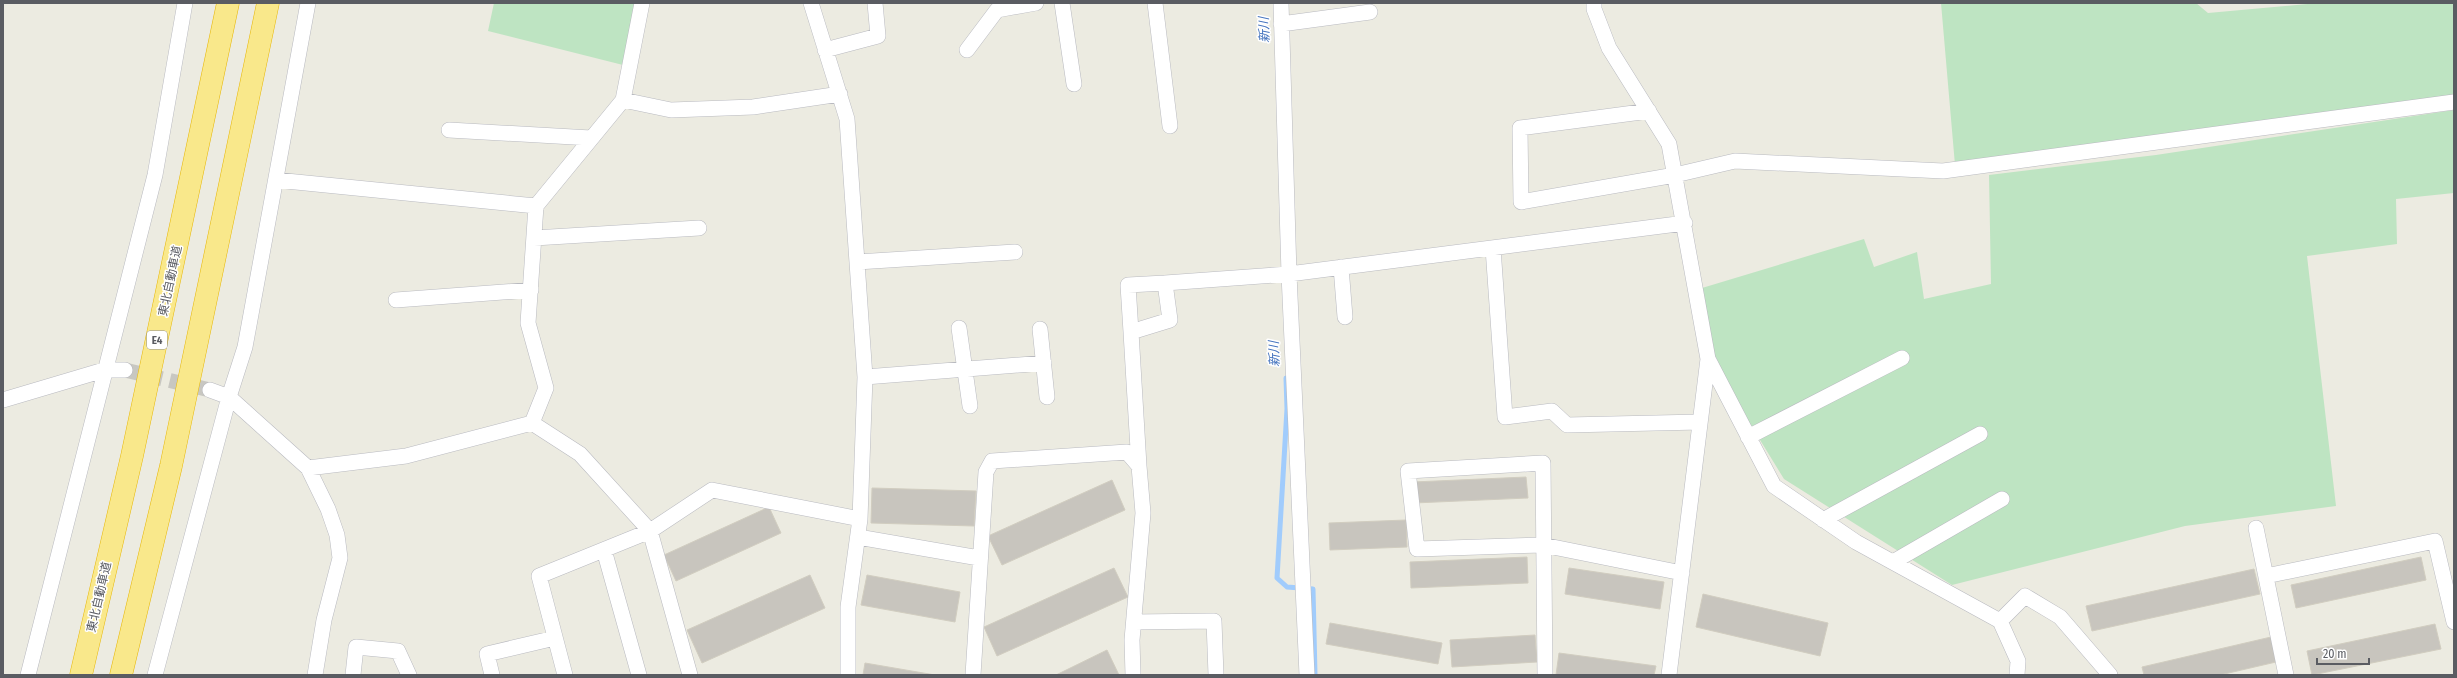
<svg xmlns="http://www.w3.org/2000/svg" width="2457" height="678" viewBox="0 0 2457 678" font-family="'Fira Sans Condensed','Noto Sans JP',sans-serif">
<style>
.green{fill:#bee4c2}
.lines{fill:none;stroke-linecap:round;stroke-linejoin:round}
.stream{stroke:#a1ccfc;stroke-width:5}
.building{fill:#c8c5be;stroke:#d1cdc0}
.street-tunnel{stroke:#c8c7c1;stroke-width:15;stroke-dasharray:15 8;stroke-linecap:butt}
.street-casing{stroke:#b9bac0;stroke-width:16}
.highway-casing{stroke:#e7b707;stroke-width:23}
.street{stroke:#fff;stroke-width:15}
.highway{stroke:#f9e88b;stroke-width:22}
.labels{text-anchor:middle;dominant-baseline:central;stroke-width:3;stroke-linejoin:round;paint-order:stroke}
.shield{fill:#fff;stroke:#8c8d91;stroke-width:1}
.shield-label{font-size:11px;font-weight:bold;fill:#5a5c62}
.street-label{font-size:12px;fill:#5a5c62;stroke:#fff}
.water-label{font-size:13px;font-style:italic;fill:#4574bf;stroke:#fff}
</style>
<rect width="100%" height="100%" fill="#ecebe1"/>
<path class="green" d="M494,3H635L623,65L488,31Z
M1941,3H2196L2208,13L2318,3H2454V95L1955,165Z
M2454,110V193L2396,199L2397,244L2307,256L2336,506L2185,526L1952,585L1784,479L1714,365L1702,288L1864,239L1874,267L1917,252L1924,299L1991,284L1989,175L2156,155Z"/>
<g class="lines">
<path class="stream" d="M1286,378L1287,409L1277,578L1287,587L1313,589L1315,675"/>
</g>
<path class="building" d="M1526,477L1528,498L1414,503L1413,482Z
M1112,480L1125,510L1002,565L988,536Z
M872,488L976,491L974,526L871,523Z
M769,507L781,533L676,581L664,555Z
M1406,520L1407,547L1330,550L1329,523Z
M1527,557L1528,583L1411,588L1410,562Z
M2421,557L2426,580L2296,608L2291,585Z
M1114,568L1128,597L997,656L984,627Z
M1569,568L1664,582L1660,609L1565,594Z
M2254,569L2260,594L2092,631L2086,606Z
M810,575L825,608L702,663L687,630Z
M867,575L960,592L955,622L861,605Z
M1703,594L1828,623L1820,656L1696,627Z
M1330,623L1442,643L1438,664L1326,644Z
M2435,624L2441,649L2312,675L2307,651Z
M1535,635L1537,662L1452,667L1450,640Z
M2271,637L2276,662L2220,675H2144L2142,667Z
M1107,650L1119,675H1056Z
M1559,653L1656,666L1654,675H1556Z
M865,663L935,675H863Z"/>
<g class="lines">
<path class="street-tunnel" d="M125,370L210,390"/>
<defs>
<path id="street" d="M642,3L623,100L536,206L528,323L546,388L532,423L580,454L650,531L690,675
M811,3L847,119L865,377L860,519L848,607V675
M1062,3L1074,84
M1155,3L1170,126
M1281,3L1289,274L1307,675
M1594,3V9L1609,48L1669,144L1708,359L1669,675
M1281,24L1370,12
M825,50L878,36L875,3
M967,50L997,10L1036,3
M623,100L671,110L753,107L840,94
M1649,111L1520,128L1521,202L1675,175L1735,161L1943,171L2454,102
M449,130L591,138
M276,180L536,206
M534,238L699,228
M1493,248L1505,417L1552,411L1567,425L1700,422
M857,262L1015,252
M1341,267L1345,317
M396,300L531,290
M959,328L970,406
M1040,329L1047,397
M1131,332L1128,285L1165,283
M1708,359L1774,486L1856,542L2000,621L2018,661L2017,675
M865,377L1044,363
M210,390L229,397L308,468L406,456L532,423
M3,400L104,370H125
M1748,437L1902,358
M1139,466L1131,332L1170,320L1165,283L1289,274L1685,223
M308,468L328,509L337,535L340,558L324,620L315,675
M1823,520L1980,434
M2256,528L2286,675
M858,537L979,558
M604,550L639,675
M1893,562L2002,499
M2266,576L2435,541L2454,622
M2000,621L2025,596L2060,617L2110,675
M1134,622L1214,621L1216,675
M28,675L155,175L185,3
M155,675L229,397L245,347L308,3
M353,675L356,647L398,651L409,675
M492,675L487,654L555,638
M565,675L539,576L650,531L712,490L860,519
M973,675L986,472L992,461L1127,452L1139,466L1143,513L1132,640L1133,675
M1545,675L1543,463L1408,471L1417,549L1543,545L1682,573"/>
<path id="highway" d="M81,675L132,456L228,3
M121,675L171,466L268,3"/>
</defs>
<use href="#street" class="street-casing"/>
<use href="#highway" class="highway-casing"/>
<use href="#street" class="street"/>
<use href="#highway" class="highway"/>
</g>
<g class="labels">
<rect class="shield" x="147" y="331" width="20" height="18" rx="3"/>
<g class="shield-label">
<text x="157" y="340">E4</text>
</g>
<g class="street-label">
<text transform="translate(170 281) rotate(-78)">東北自動車道</text>
<text transform="translate(99 597) rotate(-77)">東北自動車道</text>
</g>
<g class="water-label">
<text transform="translate(1264 30) rotate(-92)">新川</text>
<text transform="translate(1274 354) rotate(-92)">新川</text>
</g>
</g>
<rect width="2457" height="678" fill="none" stroke="#5a5c62" stroke-width="8"/>
<path d="M2317 658v6h52v-6" fill="none" stroke="#5a5c62" stroke-width="2"/>
<text x="2323" y="658" font-size="12" fill="#5a5c62" stroke="#ffffff" stroke-width="3" paint-order="stroke">20 m</text>
</svg>
